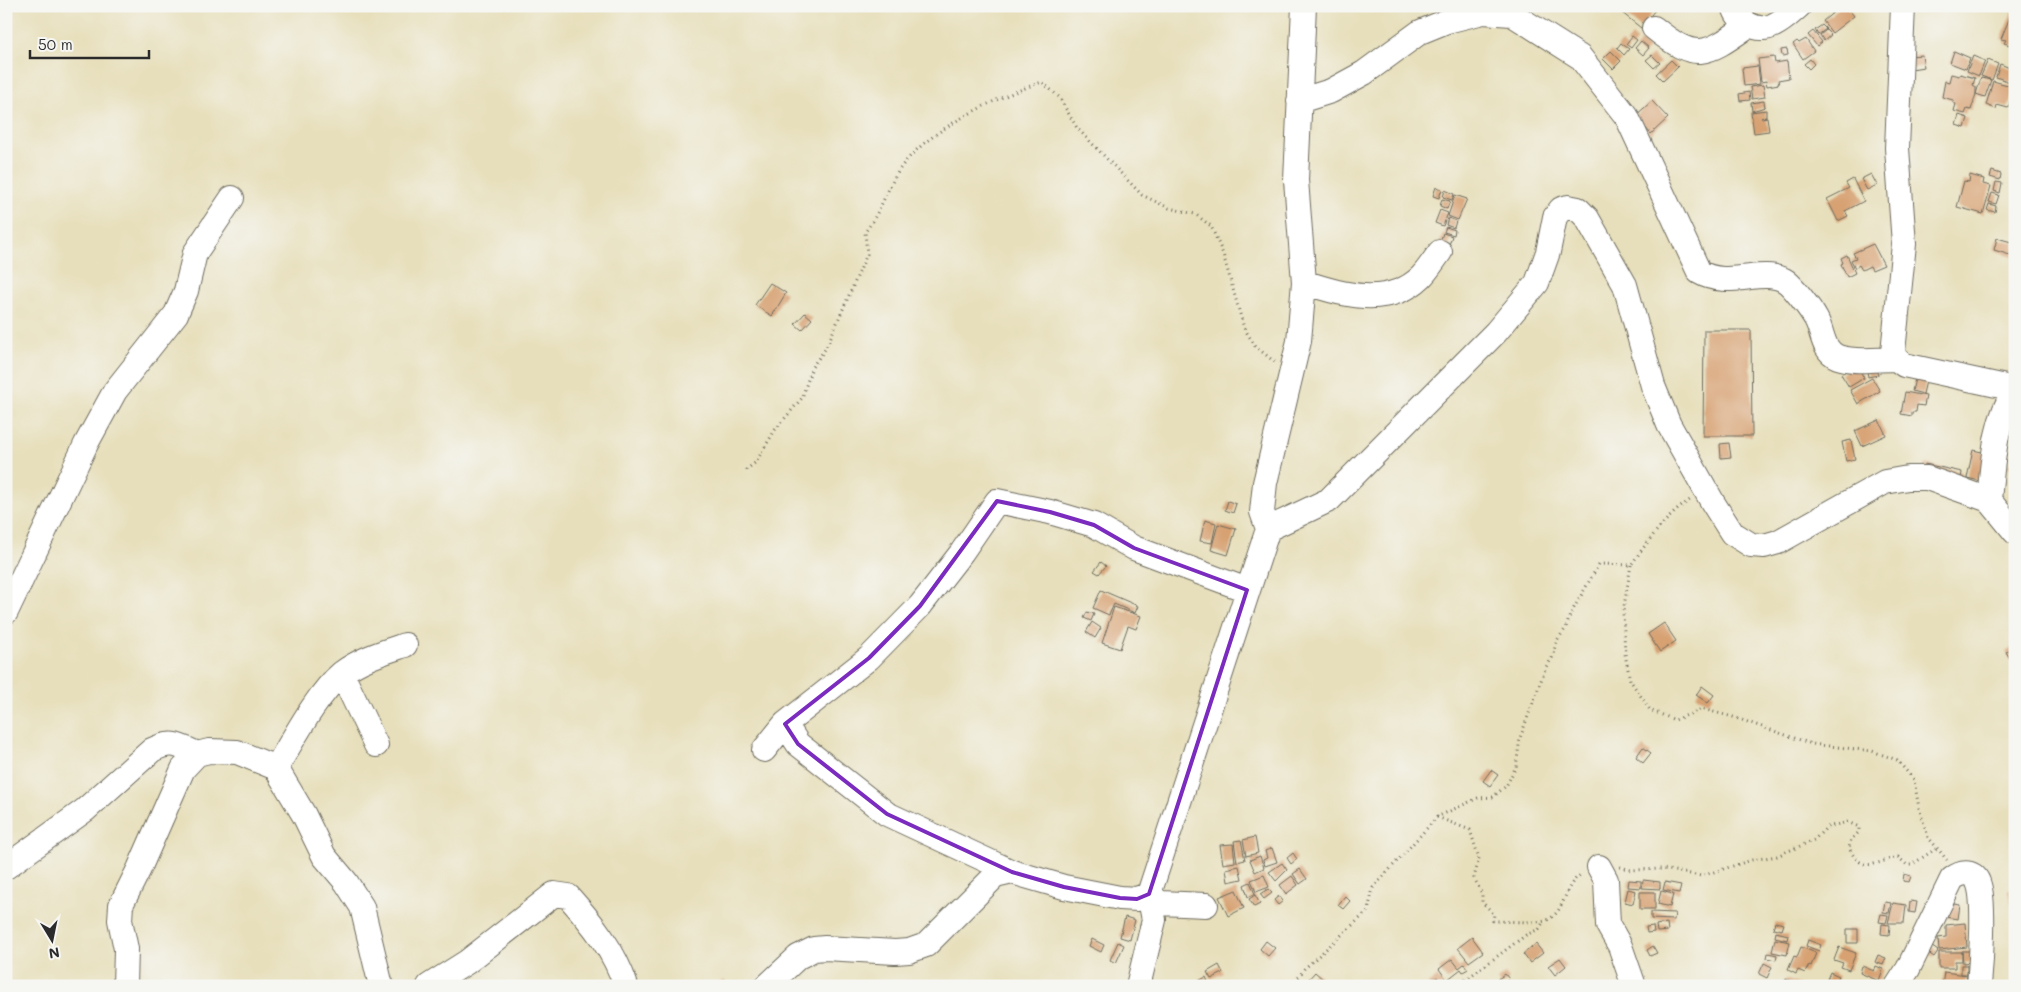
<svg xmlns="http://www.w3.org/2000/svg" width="2021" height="992" viewBox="0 0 2021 992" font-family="Mali,sans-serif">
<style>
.building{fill:#d7a172}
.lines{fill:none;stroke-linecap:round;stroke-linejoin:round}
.minor-casing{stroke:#6d6a5d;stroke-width:26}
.path{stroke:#6d6a5d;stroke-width:3;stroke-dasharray:1 4;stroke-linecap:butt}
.minor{stroke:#fff;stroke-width:24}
.marked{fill:none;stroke:#7b2cbf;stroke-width:4;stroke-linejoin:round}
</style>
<rect width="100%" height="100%" fill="#f6f6f2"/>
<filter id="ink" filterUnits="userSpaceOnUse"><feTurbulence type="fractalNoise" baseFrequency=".02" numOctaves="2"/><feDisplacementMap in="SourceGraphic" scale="10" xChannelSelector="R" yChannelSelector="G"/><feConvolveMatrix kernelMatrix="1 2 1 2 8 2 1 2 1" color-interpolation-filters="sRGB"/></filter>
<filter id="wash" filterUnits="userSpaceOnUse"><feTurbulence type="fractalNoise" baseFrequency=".0096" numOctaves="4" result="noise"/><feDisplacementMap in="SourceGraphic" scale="20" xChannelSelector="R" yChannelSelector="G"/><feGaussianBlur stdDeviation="1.12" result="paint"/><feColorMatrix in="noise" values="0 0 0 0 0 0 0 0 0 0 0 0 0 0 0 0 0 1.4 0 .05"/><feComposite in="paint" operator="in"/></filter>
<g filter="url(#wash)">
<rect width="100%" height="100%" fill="#e7dfbb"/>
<g id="blocks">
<path class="building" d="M1626,6H1658L1641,28L1621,12Z
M1841,6H1846L1854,16L1832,33L1823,21Z
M2012,12L2015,13V47L2004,43L2006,40L2001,39Z
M1822,25L1826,29L1818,35L1815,30Z
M1826,30L1831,35L1824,41L1820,35Z
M1813,31L1822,42L1817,46L1808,35Z
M1632,36L1637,40L1631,48L1626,44Z
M1806,39L1814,51L1803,59L1793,44L1797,41L1799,43Z
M1641,41L1649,48L1643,55L1635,48Z
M1621,43L1629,49L1624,55L1617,48Z
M1787,49L1788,55L1782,56L1781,50Z
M1611,51L1621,61L1613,69L1603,59Z
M1954,51L1970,58L1966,69L1950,63Z
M1652,55L1660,63L1654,68L1646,60Z
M1922,55L1924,67L1911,69L1910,56Z
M1973,56L1985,61L1979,76L1967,71Z
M1774,57L1775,63L1787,61L1789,78L1778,80L1779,84L1767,86L1766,81L1761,82L1758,59Z
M1810,59L1814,64L1809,69L1804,64Z
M1671,60L1678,67L1663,81L1656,74Z
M1988,60L1998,64L1992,80L1981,76Z
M2000,64L2015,70V84L1996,77Z
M1758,66L1760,84L1744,86L1742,68Z
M1951,74L1959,76L1960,74L1975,78L1973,85L1976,87V94L1971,110L1967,109L1965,114L1954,111L1956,104L1953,103V100L1942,97L1945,81L1949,82Z
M1981,78L1991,80L1985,97L1976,94Z
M1993,81L2015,87L2008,108L1997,105L1996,109L1986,105Z
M1763,85L1765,97L1752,99L1750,87Z
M1749,92L1750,100L1740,101L1739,94Z
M1652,101L1668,118L1651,134L1635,116Z
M1764,101L1765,107L1752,111L1751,103Z
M1766,110V117L1761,118L1767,117L1769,131L1754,133L1751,112Z
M1959,115L1968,118L1965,128L1956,125Z
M1992,171L2001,174L2000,180L1990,177Z
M1871,174L1877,185L1867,190L1861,179Z
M1970,175L1984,179L1983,184L1991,186L1983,214L1957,207L1964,181L1969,182Z
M1853,179L1864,201L1845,211L1848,216L1838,221L1827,199L1849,188L1846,183Z
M1996,182L2002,183L2000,193L1994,191Z
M1436,187L1442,189L1439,198L1433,196Z
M1445,190L1454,194L1452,200L1443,197Z
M1992,193L1999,195L1996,204L1989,202Z
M1455,195L1467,199L1458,220L1448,216Z
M1442,199L1450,201L1447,209L1440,206Z
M1989,204L1996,206L1995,212L1987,210Z
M1440,210L1448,213L1443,226L1435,223Z
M1448,218L1456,221L1454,228L1446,225Z
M1446,227L1455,230L1454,235L1444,232Z
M1443,233L1452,236L1449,245L1440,242Z
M1997,238L2015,243L2013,256L1994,250Z
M1873,244L1884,265L1872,270L1870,266L1862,270L1859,265L1855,268L1851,260L1856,258L1853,253Z
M1847,255L1855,273L1847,277L1841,264L1843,263L1841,258Z
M770,283L786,293L772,316L755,305Z
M805,313L812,319L802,330L795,324Z
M1704,330H1751L1752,436H1703Z
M1875,364L1878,375L1868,377L1866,366Z
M1857,365L1864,378L1849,387L1841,374Z
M1872,378L1880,391L1858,404L1850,390Z
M1915,379L1926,381L1923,394L1912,391Z
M1905,392L1926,396L1924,406L1917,405L1916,412H1912V416L1901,414Z
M1879,420L1886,435L1862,446L1855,431Z
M1851,440L1855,459L1846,461L1842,442Z
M1729,443L1731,457L1721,458L1720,444Z
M1973,450L1986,453L1980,481L1967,478Z
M2015,458V471L2008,466Z
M1925,464L1962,472L1961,479L1923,472Z
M1228,501L1236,504L1233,513L1225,510Z
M1205,520L1216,523L1212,543L1200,541Z
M1218,524L1236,529L1228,555L1211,550Z
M1101,562L1106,566L1099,574L1094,571Z
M1101,590L1138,606L1135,613L1114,604L1109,615L1093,608Z
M1114,607L1141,616L1136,629L1128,626L1120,649L1102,643Z
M1087,612L1094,614L1091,621L1084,618Z
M1092,622L1101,628L1095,638L1086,632Z
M1664,623L1676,641L1660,652L1648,634Z
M2015,646V666L2006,652Z
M1702,686L1714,695L1708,703L1696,695Z
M1643,747L1651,753L1643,763L1636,757Z
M1491,770L1498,775L1490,786L1483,781Z
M1255,837L1258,853L1246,856L1243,840Z
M1241,840L1245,860L1237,862L1234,841Z
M1233,844L1235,862L1223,864L1220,845Z
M1272,848L1277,862L1265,866L1263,860L1267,858L1265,851Z
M1293,853L1297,859L1291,864L1287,858Z
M1260,856L1264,868L1255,872L1250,860Z
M1282,863L1287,870L1276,881L1269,872Z
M1239,866L1242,879L1228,882L1226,869Z
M1300,869L1307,879L1300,884L1293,874Z
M1904,874L1911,876L1909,882L1903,881Z
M1264,875L1269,887L1256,892L1251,880Z
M1292,876L1298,885L1286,894L1280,885Z
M1629,880L1641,881V888L1628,887Z
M1643,880L1660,882V889L1642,888Z
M1250,882L1255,894L1248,897L1244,885Z
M1665,882L1681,885L1679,893L1663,890Z
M2015,888V913H2014L2008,891Z
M1268,889L1272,893L1264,899L1260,894Z
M1628,889L1636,891L1633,904L1625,902Z
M1236,890L1244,908L1228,916L1219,897Z
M1661,891L1673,894L1670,907L1658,904Z
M1640,892H1655V909H1640Z
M1255,895L1260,904L1254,907L1249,899Z
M1279,896L1283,901L1278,905L1274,900Z
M1345,896L1350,901L1343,909L1338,905Z
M1910,901L1917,902L1915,913L1909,912Z
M1885,902L1891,903L1889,913L1883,912Z
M1893,903L1906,905L1904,923H1888Z
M1947,903L1960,905L1958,919L1945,917Z
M1651,912L1675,913L1674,920L1651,919Z
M1881,914L1888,915L1886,923L1879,922Z
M1125,917L1135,920L1130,940L1120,937Z
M1775,922L1784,924L1782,930L1773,928Z
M1667,923L1668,931L1657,932L1656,925Z
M1965,923L1967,947L1939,950L1938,938L1946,937V925Z
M1882,924L1890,925L1889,935L1881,934Z
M1653,926L1654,932L1647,933L1646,927Z
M1847,929H1858V943H1847Z
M1776,932L1788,935L1787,940L1775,937Z
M1472,937L1483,952L1469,962L1458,948Z
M1092,939L1104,945L1101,952L1089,946Z
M1775,939L1790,942L1787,955L1772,952Z
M1808,940L1821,945L1819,951L1806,946Z
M1266,941L1275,948L1268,956L1260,949Z
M1118,942L1124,945L1116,963L1110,960Z
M1536,944L1543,953L1530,963L1523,954Z
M1653,946L1657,953L1650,956L1647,950Z
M1931,946L1938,951L1934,957L1927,952Z
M1801,947L1816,953L1811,966L1809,965L1805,973L1798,970L1796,974L1788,970L1794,956L1797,957Z
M1839,947L1856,953L1849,970L1841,967L1843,963L1834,960Z
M1962,951H1971L1972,962L1963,963Z
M1939,952H1962V961H1955V968H1939Z
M1768,953L1777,955L1776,960L1767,958Z
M1878,955L1886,958L1883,965L1875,962Z
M1560,958L1566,966L1555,975L1548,966Z
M1452,959L1459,968L1464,964L1468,969L1463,972L1461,969L1447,980L1439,969Z
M1764,963L1772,967L1767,978L1759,974Z
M1219,965L1223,973L1211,979L1207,972Z
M1961,965H1967V974H1961Z
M1862,966L1874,971L1876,966L1883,969L1879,981L1860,973Z
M1315,972L1325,981L1320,986H1310L1306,982Z
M1830,972L1839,976L1836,982L1833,981L1831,986L1825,984Z
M1944,972L1967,975L1965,986H1942Z
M1505,974L1509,979L1501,986L1497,980Z
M1206,977L1210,986H1194L1193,984Z
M1437,977L1444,986H1429L1428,984Z
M1786,979L1801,986H1783Z
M723,980L730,986H718Z"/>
</g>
</g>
<g filter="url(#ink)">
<use href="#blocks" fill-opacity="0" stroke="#6d6a5d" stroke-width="1"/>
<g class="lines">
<defs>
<path id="minor" d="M1734,6C1738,22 1758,34 1774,25C1783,21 1791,13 1799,6
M1903,6L1897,148L1904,244L1893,352L1896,359L1904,365L2015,389
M1654,28C1697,63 1706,55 1749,25
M1299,101L1331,91L1364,73L1420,32L1447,21L1483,12L1512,14L1580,57L1627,117L1699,272C1728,289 1760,268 1784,280C1792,284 1811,310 1816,319C1823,331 1822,351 1838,357C1855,363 1878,359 1896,359
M1304,282C1341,295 1389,308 1421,277C1428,270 1434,260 1440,252
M1989,500C1993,462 1994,422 2015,390
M1268,529L1329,500L1496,332L1537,283L1548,252L1555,217L1561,209L1568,207L1578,209L1587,218L1625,285L1653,386L1669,425L1713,503L1732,533L1751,545L1764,546L1778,542L1885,482L1908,478H1927L1989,500L2015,532
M6,612L86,444L115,391L176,314L186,291L195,253L232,198
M342,674L376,745
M785,724L798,744L887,814L1012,872
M764,750L785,724L869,658L920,606L962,552L997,501L1050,512L1094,525L1134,548L1247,590
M276,768C293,740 317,694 342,673C360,659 384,652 405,645
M6,867L85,810L152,750C172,740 178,745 197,754
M1599,867L1606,880L1608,925L1620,946L1634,986
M125,986L126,949L120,920L121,905L139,869L183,769L197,754L209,751L237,752L276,768L304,815L324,856L346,882L362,907L381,986
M429,986L467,962L554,894L568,896C593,924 614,950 626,986
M767,986L798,957L814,949L825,948L895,952L909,951L926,945L995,876L1012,872L1064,887L1120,898L1137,899L1149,894L1160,903L1206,905
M1138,986L1154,920L1149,894L1268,529L1262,512L1265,483L1299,341L1304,282L1296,180L1304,6
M1897,986L1908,969L1952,879C1962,871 1975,870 1979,885C1985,903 1981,964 1979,986"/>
</defs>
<use href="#minor" class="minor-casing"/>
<path class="path" d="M746,470L756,462L775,430L802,398L812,367L826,348L867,254L865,232C881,211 885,193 898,172C922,132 999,96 1042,82L1059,97L1077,128L1142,195L1169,208L1195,214L1211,226L1223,254L1244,328L1255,346L1276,363
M1631,565L1623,612L1625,654L1630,680L1650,710L1675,720L1702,709L1733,717L1812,744L1872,751L1897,760L1914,780L1919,808L1928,837L1947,860
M1437,817L1470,830L1479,858L1474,878L1482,894V902L1494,914L1493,921C1503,921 1538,923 1545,921C1568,912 1562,883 1583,874
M1620,867L1631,870L1663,869L1701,876L1752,860L1777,856L1814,840L1827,827L1848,822L1859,827V832L1851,840L1849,848C1863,875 1875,862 1898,857L1907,865H1911L1937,848
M1293,986L1304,969L1368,911L1373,888L1437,817L1478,798L1493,797L1506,786L1516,767L1520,738L1546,667L1552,658L1557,640L1566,628L1570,615L1599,564L1631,565C1648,541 1665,517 1690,500
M1457,986L1526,935L1539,929L1544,921"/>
<use href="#minor" class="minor"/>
</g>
</g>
<path class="marked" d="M997,501L1050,512L1094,525L1134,548L1247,590L1149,894L1137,899L1120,898L1064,887L1012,872L887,814L798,744L785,724L869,658L920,606Z"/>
<rect width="2021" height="992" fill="none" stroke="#f6f6f2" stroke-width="25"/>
<g transform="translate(52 940) rotate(170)" stroke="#f6f6f2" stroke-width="4" paint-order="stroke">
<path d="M0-4L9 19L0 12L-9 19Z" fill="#2b2b2b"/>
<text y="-8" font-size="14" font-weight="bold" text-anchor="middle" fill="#2b2b2b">N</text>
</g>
<path d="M30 50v8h119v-8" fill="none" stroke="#2b2b2b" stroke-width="2.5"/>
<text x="38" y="50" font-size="15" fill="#2b2b2b" stroke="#f6f6f2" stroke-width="4" paint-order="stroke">50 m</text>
</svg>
